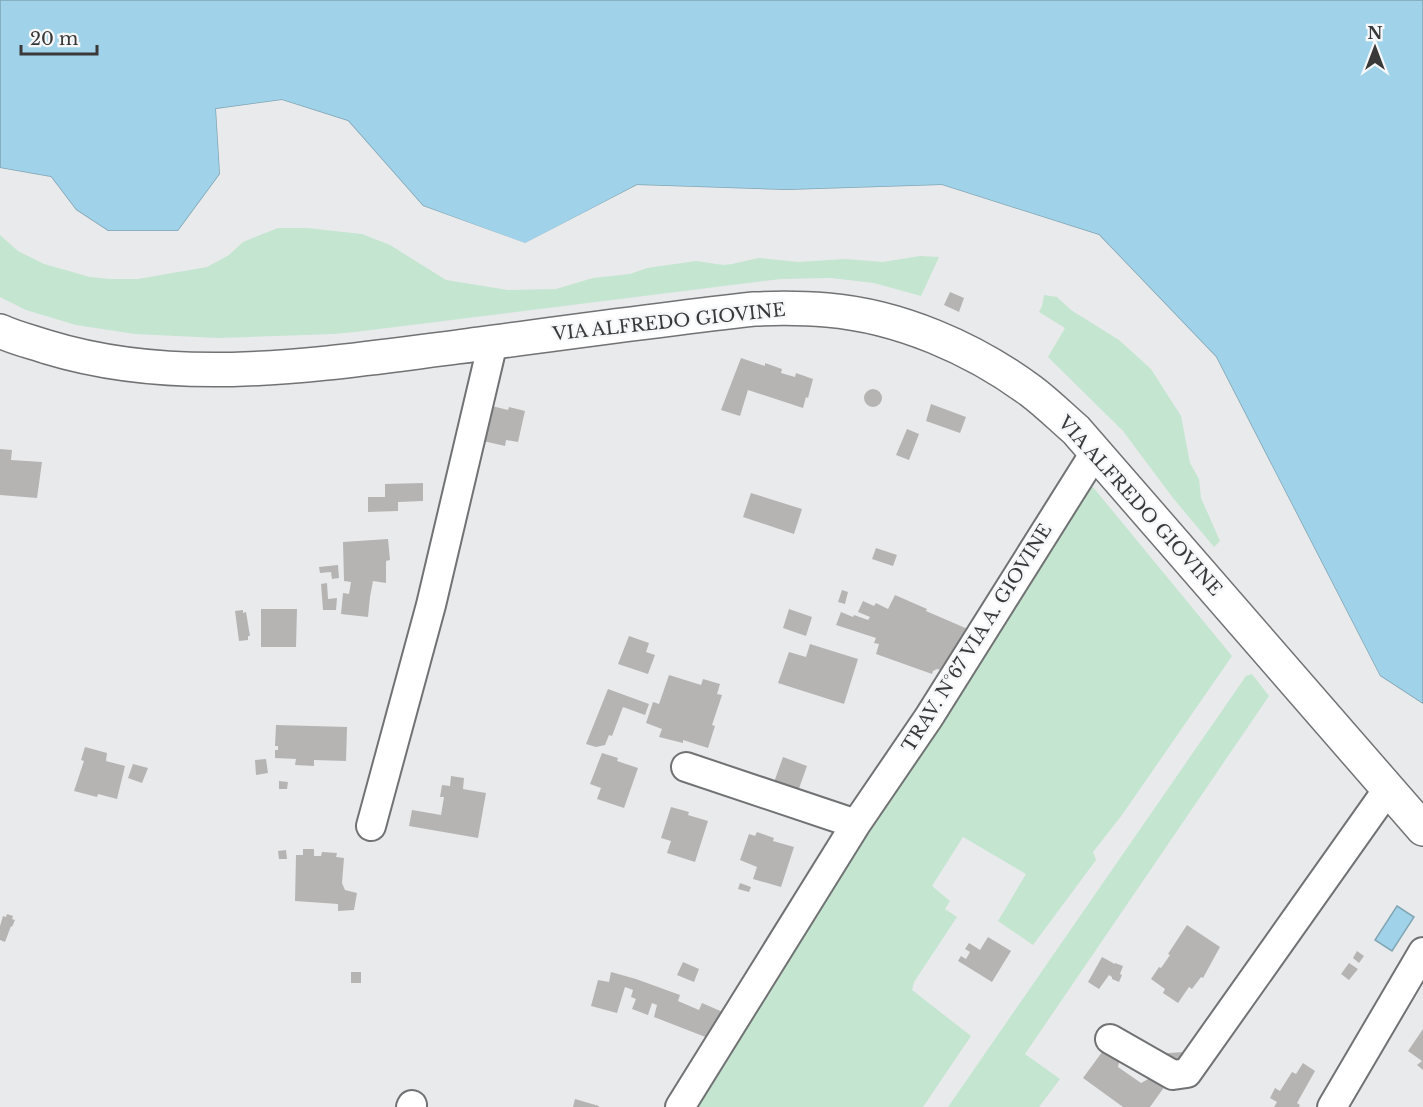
<svg xmlns="http://www.w3.org/2000/svg" width="1423" height="1107" viewBox="0 0 1423 1107" font-family="'Libre Baskerville',serif">
<style>
.green{fill:#c4e5d0}
.water{fill:#a0d3e9;stroke:#81a5b4;stroke-width:1.5}
.pier{fill:#e9eaec}
.building{fill:#b6b4b3}
.lines{fill:none;stroke-linecap:round;stroke-linejoin:round}
.minor-casing{stroke:#717274;stroke-width:32}
.major-casing{stroke:#717274;stroke-width:36}
.minor{stroke:#fff;stroke-width:28}
.major{stroke:#fff;stroke-width:33}
.labels{text-anchor:middle;dominant-baseline:central;stroke-width:5;stroke-linejoin:round;paint-order:stroke}
.street-label{font-size:18px;fill:#39393a;stroke:#f6f7f9}
</style>
<rect width="100%" height="100%" fill="#e9eaec"/>
<path class="green" d="M278,228H307L362,234L390,245L446,280L508,290L556,289L593,278L630,274L647,268L696,261L723,265L732,264L759,258L798,262L845,259L883,262L920,256L939,257L921,296L874,283L831,278L781,279L355,332L333,334L218,338L135,334L76,325L26,310L0,297V235L18,251L44,264L90,277L109,279H138L207,267L229,255L243,242Z
M1044,295L1057,297L1071,310L1119,340L1151,369L1181,416L1190,463L1199,479L1201,498L1220,541L1214,547L1173,498L1123,431L1048,357L1065,328L1039,312L1042,306Z
M1088,481L1232,656L1122,815L1093,852L1096,860L1033,945L998,921L1026,874L963,837L932,886L950,901L945,909L957,917L914,982L912,990L971,1036L923,1107H688Z
M1252,674L1269,696L1025,1054L1060,1079L1039,1107H948L1246,676Z"/>
<path class="water" d="M0,0H1423V704L1380,676L1216,357L1099,235L942,185L787,190L637,185L525,244L423,206L348,121L282,100L216,109L220,174L178,231H108L76,210L51,177L0,168Z
M1397,906L1414,917L1392,951L1375,940Z"/>
<path class="pier" d="M282,100L348,121L423,206L525,243L637,185L787,190L942,185L1099,235L1216,357L1380,676L1423,704V707L1378,678L1213,358L1098,237L942,188L788,193L638,188L525,247L421,208L346,123L282,104L219,111L223,175L179,234H108L74,212L49,179L0,171V168L51,177L76,210L108,231H178L220,174L216,109Z"/>
<path class="building" d="M950,292L964,298L959,312L944,305Z
M741,358L765,366V363L782,369L781,373L795,377L796,373L813,379L808,398L806,397L803,408L748,390L740,416L721,410Z
M864 398a9 9 0 1 1 18 0a9 9 0 1 1-18 0Z
M931,404L966,417L960,433L926,421Z
M492,406L508,410L509,407L525,411L518,442L506,440L505,446L483,441Z
M907,429L919,434L909,460L896,455Z
M0,449L12,450L11,460L42,462L37,498L0,495Z
M423,483V501L398,502V511L368,512V497H385V484Z
M751,493L802,509L794,534L743,517Z
M388,539L390,560L386,561V583L373,581L370,597L368,617L341,614L343,593L349,594L351,582L344,581L343,542Z
M876,548L897,555L893,566L872,559Z
M338,565L339,578L332,579L331,572L320,573L319,567Z
M327,583L328,599L337,598L336,610H323L321,584Z
M842,590L848,592L845,604L838,602Z
M895,595L927,609L926,611L970,630L944,671L937,669L933,671L932,674L876,654L879,644L874,643L876,638L836,625L841,612L853,617L854,615L868,620L870,617L858,612L863,601L874,606L876,603L888,609Z
M261,609H297L296,647H261Z
M789,609L812,617L806,636L783,628Z
M243,610V613L246,612L250,636H248V640L239,641L235,611Z
M629,636L649,643L646,652L655,655L648,674L618,664Z
M810,644L858,659L844,704L778,683L789,652L806,657Z
M669,675L701,685L703,679L720,684L717,694L722,695L712,725L715,726L708,748L683,740V743L659,737L662,729L646,723L653,702L659,704Z
M608,689L649,704L645,715L623,707L612,736L609,735L605,745L596,747L586,744Z
M276,725L347,727L346,761L314,760V766L295,765L296,759L275,758V750H278V746H275Z
M85,747L107,753L106,761L125,766L117,799L98,794L97,797L74,791L84,761L81,760Z
M602,753L618,758L617,761L638,768L624,808L597,799L601,788L590,784Z
M783,757L807,766L797,794L773,785Z
M266,759L268,773L256,775L255,760Z
M133,764L148,768L142,783L128,778Z
M451,776L464,778L463,789L486,793L478,838L409,826L412,810L441,815L444,797H440L442,785L450,786Z
M279,781L288,782L287,789H279Z
M671,807L689,812L688,815L708,821L695,862L667,853L671,841L661,838Z
M757,832L774,838L773,841L794,847L781,887L753,879L757,867L740,860L749,834L755,836Z
M303,849H314V856H321L322,852L337,853L336,857L344,858L342,883L345,890L357,893L354,910L338,911V904L295,901L296,855H303Z
M286,850L287,859H279L278,851Z
M740,883L751,887L749,892L738,889Z
M7,914L13,916L12,919L15,920L12,927L11,926L5,942L0,940V926L3,916L6,917Z
M1187,925L1220,947L1203,978L1201,977L1192,989L1189,987L1178,1003L1163,993L1165,989L1151,979L1159,967L1161,968L1170,955L1168,954Z
M988,937L1011,951L992,982L958,961L961,956L966,959L970,952L965,949L969,943L980,950Z
M1357,951L1364,956L1359,963L1353,958Z
M1102,957L1115,964V963L1123,966L1120,974L1122,975L1119,982L1112,979V977L1109,975L1099,989L1088,982Z
M683,962L699,969L694,982L677,975Z
M1349,963L1358,969L1349,980L1341,974Z
M351,972H361V983H351Z
M611,972L636,979L680,995L678,1001L699,1010L702,1003L725,1013L708,1038L654,1017L657,1005L652,1003L648,1015L632,1009L636,999L631,997L633,990L625,987L617,1013L591,1006L598,980L609,982Z
M1423,1029V1070L1417,1065L1422,1061L1408,1051Z
M1108,1044L1121,1054L1118,1067L1141,1083L1152,1077L1165,1086L1150,1107H1123L1083,1078Z
M1184,1052L1185,1061L1156,1064L1155,1054Z
M1303,1063L1315,1071L1297,1103L1300,1105L1299,1107H1274L1277,1102L1270,1098L1275,1088L1280,1091L1292,1072L1296,1074Z
M575,1099L599,1106V1107H573Z"/>
<g class="lines">
<defs>
<path id="minor" d="M686,767L856,824L929,717L1096,451
M371,826L431,605L493,342
M1110,1039L1173,1075L1187,1073L1388,789
M411,1107L412,1105
M680,1107L856,824
M1332,1107L1423,952"/>
<path id="major" d="M0,331C15,338 32,342 47,347C181,388 321,364 457,347C556,334 655,320 754,309C778,308 803,308 827,310C899,316 973,348 1031,391C1047,403 1061,417 1076,430L1423,829"/>
</defs>
<use href="#minor" class="minor-casing"/>
<use href="#major" class="major-casing"/>
<use href="#minor" class="minor"/>
<use href="#major" class="major"/>
</g>
<g class="labels">
<g class="street-label">
<text transform="translate(669 322) rotate(-6)">VIA ALFREDO GIOVINE</text>
<text transform="translate(1140 506) rotate(48)">VIA ALFREDO GIOVINE</text>
<text transform="translate(977 638) rotate(-58)">TRAV. N°67 VIA A. GIOVINE</text>
</g>
</g>
<g transform="translate(1375 48)" stroke="#f6f7f9" stroke-width="4.5" paint-order="stroke">
<path d="M0-4.5L10 22L0 15L-10 22Z" fill="#39393a"/>
<text y="-9" font-size="16" font-weight="bold" text-anchor="middle" fill="#39393a">N</text>
</g>
<path d="M21 45v9h76v-9" fill="none" stroke="#39393a" stroke-width="3"/>
<text x="30" y="45" font-size="18" fill="#39393a" stroke="#f6f7f9" stroke-width="4.5" paint-order="stroke">20 m</text>
</svg>
